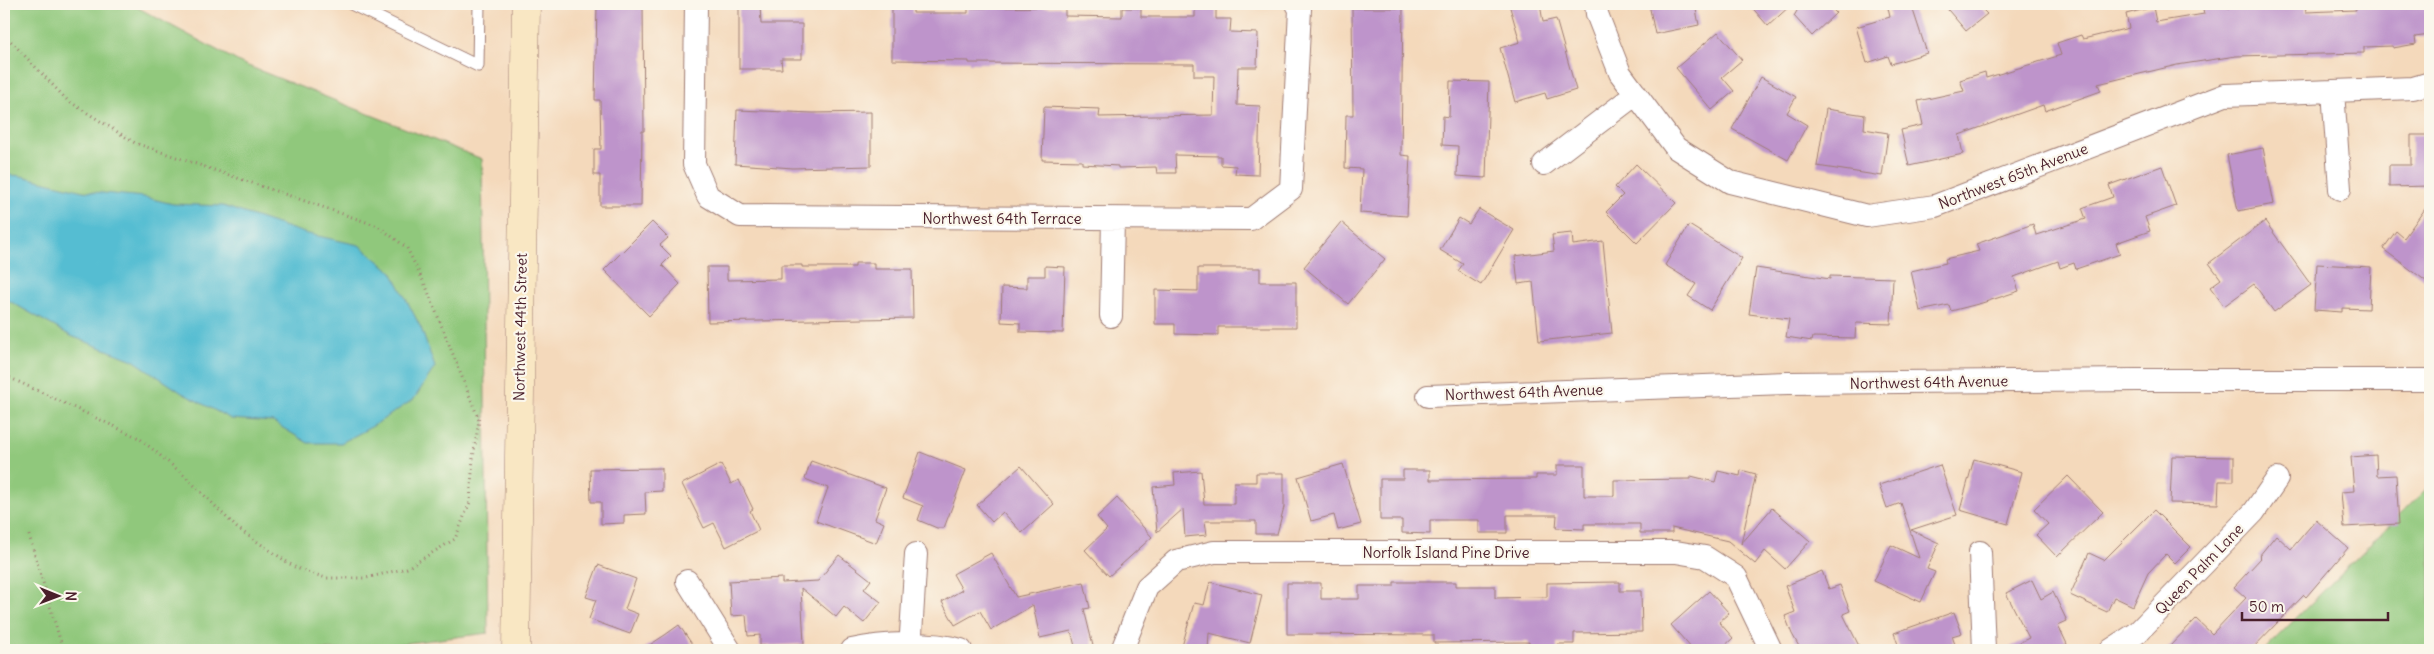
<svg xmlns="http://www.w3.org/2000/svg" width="2434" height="654" viewBox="0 0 2434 654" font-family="Delius,sans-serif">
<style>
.green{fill:#90c87c;stroke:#6d7454}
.water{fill:#55bdd2;stroke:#506e7e}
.building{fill:#be94cb}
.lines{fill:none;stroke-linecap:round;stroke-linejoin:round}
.lane-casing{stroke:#9f7c73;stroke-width:13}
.street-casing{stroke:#9f7c73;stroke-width:24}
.secondary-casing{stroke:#9f7c73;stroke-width:29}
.path{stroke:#9f7c73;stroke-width:3;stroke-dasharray:1 4;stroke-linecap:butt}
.lane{stroke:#fff;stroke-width:11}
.street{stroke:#fff;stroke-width:22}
.secondary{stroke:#f9e7c3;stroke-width:28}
.labels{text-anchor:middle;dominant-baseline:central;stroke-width:4.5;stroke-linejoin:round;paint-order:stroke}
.street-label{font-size:15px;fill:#4a1f2b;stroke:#fbf7ec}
</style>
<rect width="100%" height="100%" fill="#fbf7ec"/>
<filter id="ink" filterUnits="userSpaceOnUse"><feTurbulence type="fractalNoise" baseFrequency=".02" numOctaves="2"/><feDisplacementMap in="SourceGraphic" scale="10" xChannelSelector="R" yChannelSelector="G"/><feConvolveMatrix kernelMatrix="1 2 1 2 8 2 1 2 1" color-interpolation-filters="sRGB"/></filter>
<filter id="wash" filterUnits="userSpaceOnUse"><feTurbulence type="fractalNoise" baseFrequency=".0096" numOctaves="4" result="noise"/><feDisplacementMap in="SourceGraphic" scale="20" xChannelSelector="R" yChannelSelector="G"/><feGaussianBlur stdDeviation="1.12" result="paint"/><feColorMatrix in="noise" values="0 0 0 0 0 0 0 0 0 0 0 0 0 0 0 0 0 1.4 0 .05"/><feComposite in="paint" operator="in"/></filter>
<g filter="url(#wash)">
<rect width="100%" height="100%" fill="#f4d9bb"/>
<path class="green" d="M4,4H131L243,64L482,159L488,633L352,650H4Z
M2430,485V650H2264Z"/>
<path class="water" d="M4,174L21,176L83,191L144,197L173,204L223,206L304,233L359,245L392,272L421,328L435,367L414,399L373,426L341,443H308L273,422L231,419L182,393L133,360L71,336L4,298Z"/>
<g id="blocks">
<path class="building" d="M597,4H643L644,131H642L641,206H600V175H594V149H601L600,100H595Z
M739,4H760L761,24H802V59H781L782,69H739Z
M1509,4H1540L1543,22L1556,19L1576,90L1547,99L1545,93L1515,102L1500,48L1520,42Z
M1649,4H1695L1699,25L1655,34Z
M1749,4H1792L1768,26Z
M1801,4H1828L1836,13L1812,36L1794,16Z
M1887,4H1911L1927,53L1891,64L1888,56L1867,63L1856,27L1890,17Z
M1943,4H1977L1987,14L1966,31Z
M2202,4H2228V8H2279V4H2305L2306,12L2356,10L2355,4H2430V35L2415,37L2416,44L2393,48V46L2364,47V53L2236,56L2177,65L2098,84L2101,91L2045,111L2043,105L1959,135L1963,154L1909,166L1901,130L1923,125L1918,101L1964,91L1960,80L1985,72L1986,78L2061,55L2057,43L2081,35L2083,39L2129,28L2126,14L2153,7L2156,22L2204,14Z
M892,5H913V13H968V8L1065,7V16L1122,17V8H1141V17H1195V9H1216V19H1231L1230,32L1258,33L1257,67H1238L1237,105L1260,106L1258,175L1235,174L1236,166L1221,165V156L1175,155L1176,173H1157L1156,167L1118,168V166L1082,164V161L1042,160L1044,107L1100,109L1099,117L1213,115L1214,76H1194V64L969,63V61L892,60Z
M1352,8H1403L1401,155L1410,156L1407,216L1360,213L1362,169L1345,168L1346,115H1353Z
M1718,32L1742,60L1722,77L1734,91L1712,110L1676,68Z
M1761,77L1796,97L1787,113L1807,125L1788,160L1732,129Z
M1450,81L1489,82L1486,178L1457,176L1458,146L1442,145L1443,116L1449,117Z
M1826,109L1865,115L1864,129L1888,133L1882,176L1817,166Z
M737,110L813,113L871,112V166L793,168L735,164Z
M2411,135H2430V186L2389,187V165H2411Z
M2263,148L2274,204L2238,211L2227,155Z
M1636,164L1676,203L1637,243L1606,212L1623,195L1615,187Z
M2162,166L2176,206L2145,217L2150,231L2116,243L2120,254L2076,269L2074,263L2060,268L2058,261L2014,277L2019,291L1982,303L1951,311L1949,305L1920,311L1911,271L1946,263L1945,259L1979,251L1976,244L2033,224L2036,235L2086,219L2082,208L2113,197L2109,185Z
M2430,202V284L2383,249L2396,231L2404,238Z
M1479,209L1514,230L1481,285L1458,271L1463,264L1440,250L1459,218L1469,224Z
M2265,221L2311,285L2274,312L2254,284L2224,306L2210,287L2221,279L2209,263Z
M652,222L668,238L660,245L671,256L662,265L680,284L649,316L604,270Z
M1341,222L1385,259L1348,304L1304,267Z
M1689,225L1742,258L1710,310L1688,296L1696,284L1665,265Z
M1572,233L1573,245L1603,241L1612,333L1539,341L1533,282L1518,284L1515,256L1554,251L1552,235Z
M855,263H874V269H912L913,318L708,322L707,267H727V280L781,279V265H802V267H855Z
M2317,264L2371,267L2369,309L2342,308V312L2314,310Z
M1045,266L1065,267L1063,333L1020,332V323L1001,322L1002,287L1027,288V276H1045Z
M1198,268H1260V282H1296V327H1218V335L1175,334V324H1155V290L1198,291Z
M1756,268L1830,279V276L1893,278L1891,324L1856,323L1855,338L1813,337L1812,341L1786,337L1789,319L1749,314Z
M920,452L966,470L944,528H937L918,520L923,506L903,498Z
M2376,455L2377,476L2396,475L2399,524L2344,527L2341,492L2354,491L2351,457Z
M2172,456L2234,457V481H2219L2218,504L2170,503Z
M1974,459L2022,472L2008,524L1960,510Z
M811,461L886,488L875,519L884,523L876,543L816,521L828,488L805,479Z
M721,464L731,484L739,480L753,509L750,511L759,530L726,547L714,523L704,528L682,484Z
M1343,464L1361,524L1338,530L1334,515L1311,521L1298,477Z
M1557,465H1584V496H1614V480L1691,479V476L1715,482L1718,471L1740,476L1741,470L1756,474L1741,544L1772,508L1810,541L1785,569L1765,551L1755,564L1728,541L1672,528V533H1640V524H1584V529L1556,528L1557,515H1507V533H1479V520H1430V534L1402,533V520H1380V479H1403V470H1430V480L1536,479V475H1557Z
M1940,465L1957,515L1911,530L1939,543L1927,569L1935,572L1921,602L1874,581L1891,545L1919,558L1901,503L1887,508L1879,485Z
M1021,466L1054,504L1022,533L1003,512L992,522L977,505Z
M662,468V491L645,492L646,514L624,515V523L601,524V502H591L590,469Z
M1201,471L1204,504H1234V482H1256V473H1284V507L1277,534H1256V521H1205L1207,535L1185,537L1183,509L1157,532L1153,487L1175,485L1174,473Z
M2068,476L2103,512L2057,557L2036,535L2048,524L2034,509Z
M1117,498L1152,537L1109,576L1085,550L1107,529L1097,517Z
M2154,510L2191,547L2175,563L2166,554L2148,573L2133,606L2114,597L2107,612L2070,595L2089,553L2104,560Z
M2316,520L2348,548L2306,597L2304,595L2251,650H2166L2196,619L2212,634L2246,598L2234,587L2261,558L2259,556L2276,535L2291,549Z
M991,553L1016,597L1084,582L1090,608L1084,609L1094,650H1076L1071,631L1040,638L1033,605L991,630L980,611L955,625L942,602L962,590L953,574Z
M839,555L871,580L864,589L881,602L864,623L844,607L836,617L801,588L804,644L760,646V635L748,636L746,615L731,616L729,581L782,578V583L818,581Z
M598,565L636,579L625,609L638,614L630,634L589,619L596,600L586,597Z
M1822,571L1829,589L1840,585L1850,611L1843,614L1861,650H1801L1792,634L1785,616L1795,612L1785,586Z
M2032,580L2041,599L2053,592L2067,621L2058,625L2067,644L2056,650H2004L2029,638L2006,593Z
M1210,582L1262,595L1250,643L1209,633L1208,650H1181L1194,603L1204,605Z
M1394,582H1456V586H1495V598L1547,597V583L1620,582V591H1641L1642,632L1574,633V644H1557V650H1529V642L1434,643V635L1287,634V583H1321V599H1359V586H1394Z
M1709,591L1729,613L1719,622L1733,638L1720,650H1693L1671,625Z
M1954,612L1962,633L1952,636L1957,650H1900L1894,633Z
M679,625L696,650H642L665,635Z"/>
</g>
</g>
<g filter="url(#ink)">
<use href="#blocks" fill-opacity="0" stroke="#9f7c73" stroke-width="1"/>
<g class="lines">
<defs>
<path id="lane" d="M351,4L478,66L479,4"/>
<path id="street" d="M696,4L694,164L708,196L740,216L1251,219L1291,189L1300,9L1297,4
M1596,4L1597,14L1620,73L1676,148L1730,182L1867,216L1935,206L2225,95L2413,88L2430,83
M2333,91L2340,189
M1544,164L1636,94
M1111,316L1113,219
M1428,396L1788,383L2137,380H2430
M1980,552L1984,650
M687,581L730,650
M852,650C882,643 930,641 961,650
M910,650L916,554
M1122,650L1147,587L1176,561L1214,552H1676L1705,557L1736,577L1771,650
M2111,650L2137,633L2254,512L2277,479"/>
<path id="secondary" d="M516,650L526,4"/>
</defs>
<use href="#lane" class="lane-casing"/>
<use href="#street" class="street-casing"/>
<use href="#secondary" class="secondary-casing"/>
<path class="path" d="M4,34L67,100L135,143L378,226L407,248L427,289L479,420L473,458L470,502L455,539L407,568L366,578H326L296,568L237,528L185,476L139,438L4,375
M29,535L63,650"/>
<use href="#lane" class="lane"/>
<use href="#street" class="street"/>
<use href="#secondary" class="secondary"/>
</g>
</g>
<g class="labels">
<g class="street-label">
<text transform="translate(2013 176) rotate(-21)">Northwest 65th Avenue</text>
<text x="1002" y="218">Northwest 64th Terrace</text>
<text transform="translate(520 327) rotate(-89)">Northwest 44th Street</text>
<text transform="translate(1929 382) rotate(-1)">Northwest 64th Avenue</text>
<text transform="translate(1524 392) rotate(-2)">Northwest 64th Avenue</text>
<text x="1446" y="552">Norfolk Island Pine Drive</text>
<text transform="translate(2199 569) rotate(-46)">Queen Palm Lane</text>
</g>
</g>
<rect width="2434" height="654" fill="none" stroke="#fbf7ec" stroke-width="20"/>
<g transform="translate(58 596) rotate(91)" stroke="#fbf7ec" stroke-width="4" paint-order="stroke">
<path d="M0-4L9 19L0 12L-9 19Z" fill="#4a1f2b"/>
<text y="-8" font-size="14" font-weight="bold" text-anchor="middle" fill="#4a1f2b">N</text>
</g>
<path d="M2242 612v8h146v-8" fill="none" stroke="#4a1f2b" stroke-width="2.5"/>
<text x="2249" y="612" font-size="15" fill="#4a1f2b" stroke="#fbf7ec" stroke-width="4" paint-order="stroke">50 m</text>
</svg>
